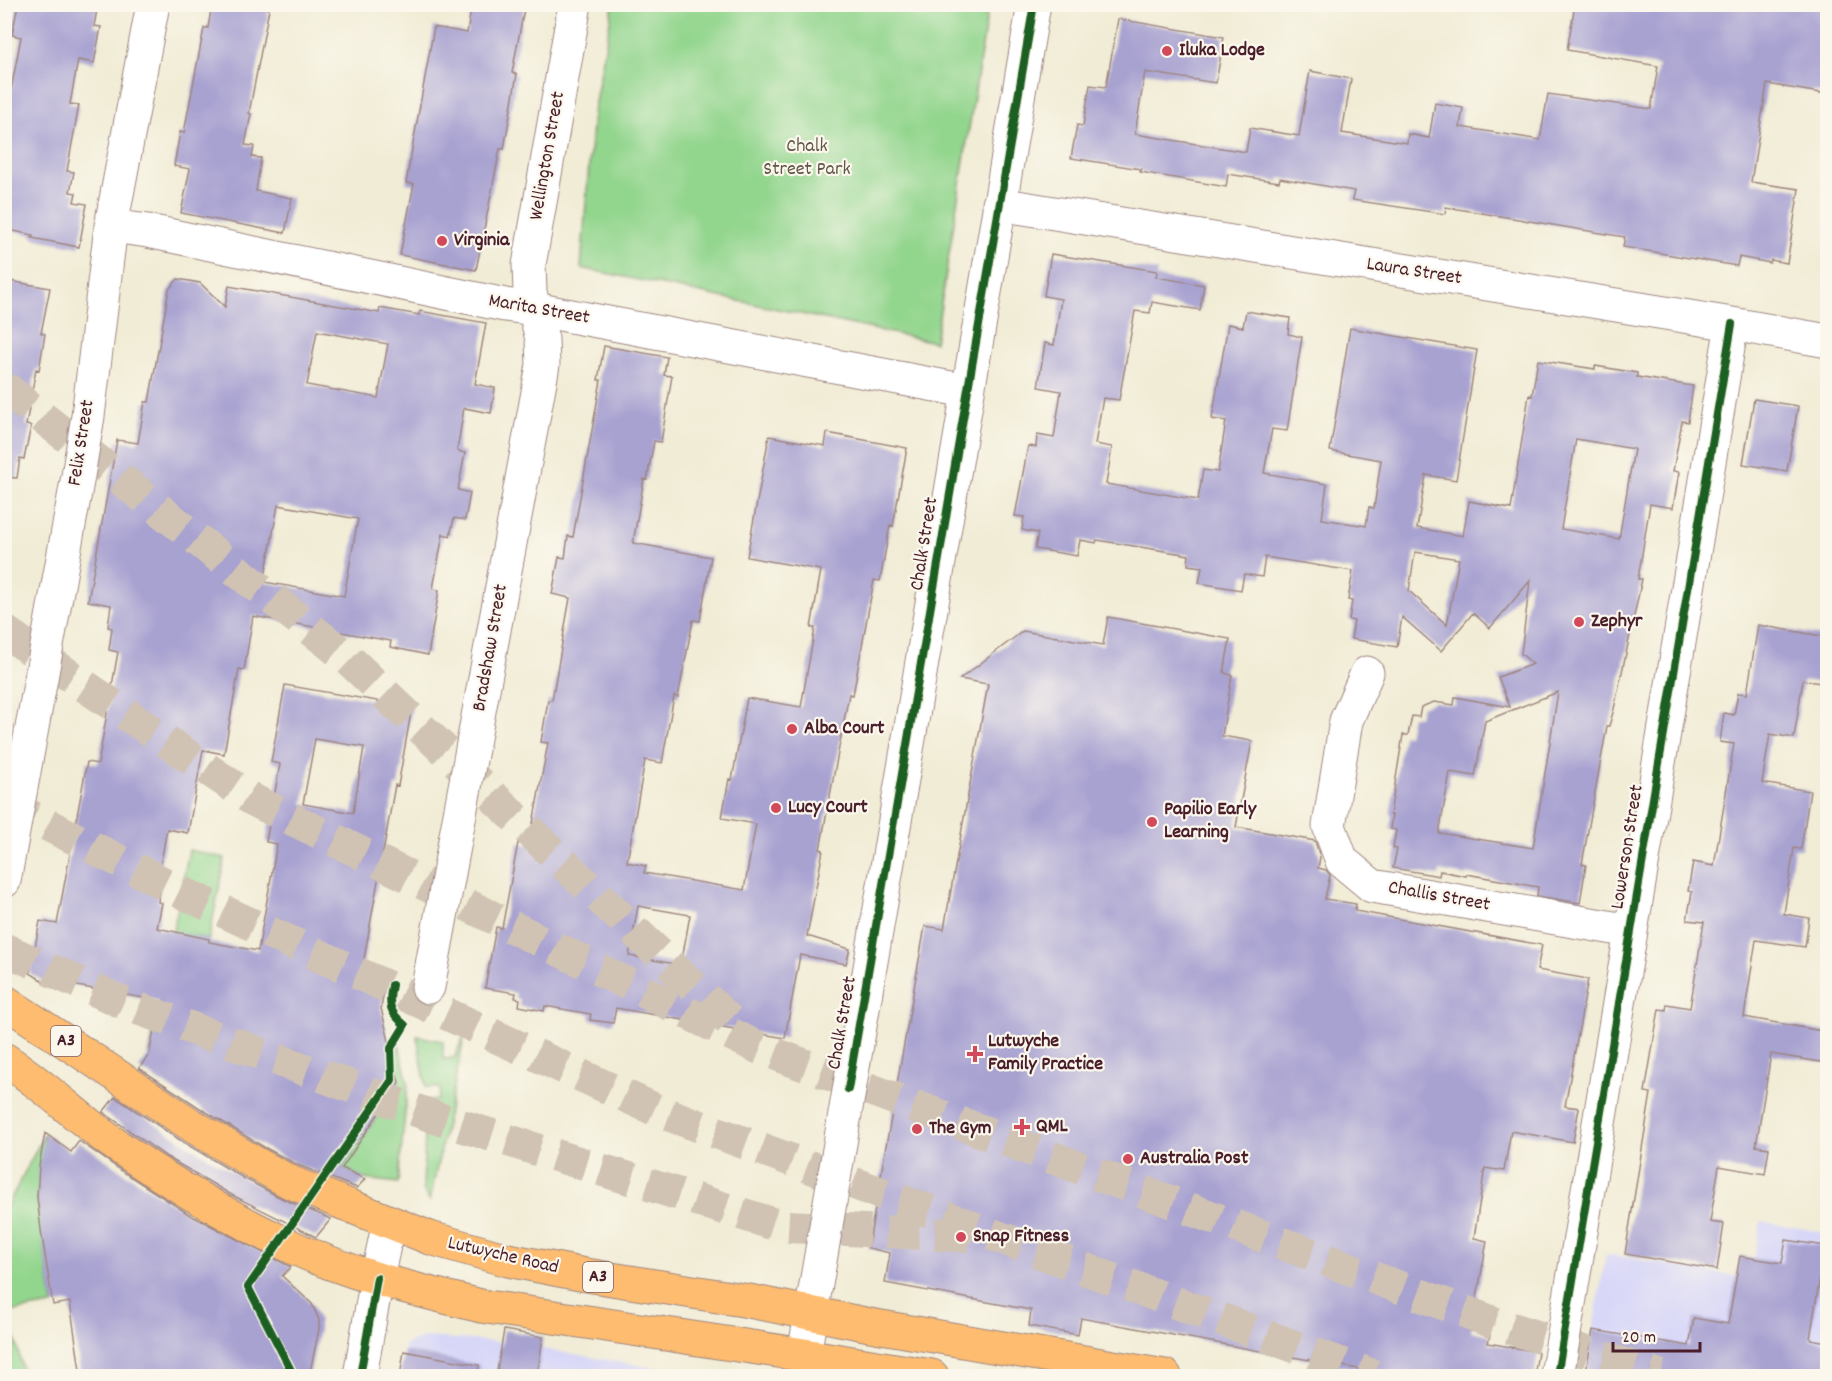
<svg xmlns="http://www.w3.org/2000/svg" width="1832" height="1381" viewBox="0 0 1832 1381" font-family="Dekko,sans-serif">
<style>
.built{fill:#d8d7f8}
.green{fill:#92d58d;stroke:#6e7a5c;stroke-width:1.5}
.building{fill:#a8a2d1;fill-rule:evenodd}
.lines{fill:none;stroke-linecap:round;stroke-linejoin:round}
.highway-tunnel{stroke:#d0c3b3;stroke-width:33;stroke-dasharray:33 16;stroke-linecap:butt}
.minor-casing{stroke:#9e8680;stroke-width:35}
.highway-casing{stroke:#9e8680;stroke-width:35}
.minor{stroke:#fff;stroke-width:33}
.highway{stroke:#fdbc6f;stroke-width:33}
.cycleway-casing{stroke:#fbf7ec;stroke-width:11}
.cycleway{stroke:#1b5e20;stroke-width:8}
.poi-dot{fill:#d1495b;stroke:#fbf7ec;stroke-width:2}
.labels{text-anchor:middle;dominant-baseline:central;stroke-width:4.5;stroke-linejoin:round;paint-order:stroke}
.shield{fill:#fbf7ec;stroke:#7f6065;stroke-width:1.5}
.shield-label{font-size:18px;font-weight:bold;fill:#4a1f2b}
.poi-label{font-size:20px;font-weight:bold;fill:#4a1f2b;stroke:#fbf7ec;text-anchor:start}
.park-label{font-size:20px;fill:#605648;stroke:#fbf7ec}
.street-label{font-size:20px;fill:#4a1f2b;stroke:#fbf7ec}
</style>
<rect width="100%" height="100%" fill="#fbf7ec"/>
<filter id="ink" filterUnits="userSpaceOnUse"><feTurbulence type="fractalNoise" baseFrequency=".0167" numOctaves="2"/><feDisplacementMap in="SourceGraphic" scale="12" xChannelSelector="R" yChannelSelector="G"/><feConvolveMatrix kernelMatrix="1 2 1 2 8 2 1 2 1" color-interpolation-filters="sRGB"/></filter>
<filter id="wash" filterUnits="userSpaceOnUse"><feTurbulence type="fractalNoise" baseFrequency=".008" numOctaves="4" result="noise"/><feDisplacementMap in="SourceGraphic" scale="24" xChannelSelector="R" yChannelSelector="G"/><feGaussianBlur stdDeviation="1.35" result="paint"/><feColorMatrix in="noise" values="0 0 0 0 0 0 0 0 0 0 0 0 0 0 0 0 0 1.4 0 .05"/><feComposite in="paint" operator="in"/></filter>
<g filter="url(#wash)">
<rect width="100%" height="100%" fill="#f1ecd5"/>
<path class="built" d="M1761,1221L1827,1233V1376H1585L1606,1254L1750,1279Z
M426,1337L502,1342L702,1376H400L405,1344Z"/>
<path class="green" d="M929,5L987,15L935,342L581,268L593,113L613,5Z
M189,850L225,858L209,939L179,934L149,1055Z
M465,1034L430,1201L423,1189L426,1100H439L440,1088L426,1087L417,1036L443,1041V1059L454,1058Z
M399,1045L408,1083L398,1183L364,1179L342,1168L399,1083L393,1058Z
M45,1133L37,1197L53,1305L9,1312L24,1376H5L4,1212Z"/>
<g id="blocks">
<path class="building" d="M18,4H98L94,26L101,27L94,63L78,60L70,104L79,105L67,171L74,172L70,192L76,193L74,202L87,204L79,247L32,238L33,235L4,229V95L10,96L21,37L12,35Z
M212,4H270L249,113L251,114L245,145L254,146L252,157L261,158L256,191L292,198L285,233L181,213L190,169L174,166L180,132L184,133L204,28H208Z
M472,4H525L512,73L517,74L504,149H500L476,270L400,255L414,184L406,183L434,27L467,33Z
M1575,4H1635L1658,8L1659,4H1827V94L1767,84L1751,182L1799,189L1787,263L1771,260L1770,263L1739,257L1737,266L1623,247L1625,237L1446,207L1445,214L1352,200L1354,191L1280,178L1279,182L1228,174L1226,187L1140,172L1141,169L1071,158L1077,125L1083,126L1090,85L1106,87L1118,19L1224,37L1216,83L1145,72L1135,134L1190,143L1246,152L1250,128L1299,136L1310,71L1351,79L1342,133L1407,143L1408,134L1429,138L1435,103L1463,108L1460,127L1540,140L1548,94L1651,109L1658,66L1567,50Z
M1051,254L1157,271L1156,277L1204,285L1200,310L1152,302L1150,313L1135,311L1119,400L1103,398L1095,444L1112,447L1106,484L1198,500L1203,470L1218,472L1226,421L1212,419L1228,324L1243,327L1246,311L1290,318L1288,334L1302,337L1287,431L1272,429L1264,473L1327,484L1322,519L1366,526L1369,507L1374,508L1381,460L1330,451L1350,328L1477,350L1456,480L1426,475L1417,528L1463,536L1469,501L1511,509L1529,395L1532,396L1538,360L1595,369V366L1637,373V377L1693,386L1688,422L1682,421L1673,471L1679,472L1673,508L1650,504L1638,579H1642L1614,709L1609,726H1607L1582,864L1586,865L1580,903L1537,896L1538,887L1466,874V876L1440,871L1439,876L1393,868L1397,849L1393,848L1396,830L1390,829L1392,815H1390L1403,735H1408L1412,716L1419,717L1421,707L1434,702L1454,705L1455,697L1510,707L1498,677L1533,664L1521,654L1530,581L1490,628L1473,613L1441,651L1402,617L1397,647L1351,639L1354,621L1349,620L1352,601L1348,600L1353,571L1265,557L1262,577L1244,574L1241,590L1199,583L1202,567L1188,565L1189,555L1097,540L1096,543L1080,540L1077,556L1035,549L1038,533L1022,530L1024,517L1015,516L1028,446L1036,447L1037,435L1054,438L1061,391L1038,387L1045,343L1054,345L1061,299L1044,296ZM1576,439L1634,449L1619,539L1561,529ZM1415,552L1459,559L1447,625L1409,591ZM1558,692L1533,848L1439,833L1450,772L1475,776L1485,721Z
M178,279L200,283L225,307L229,286L379,313L380,308L419,315L420,311L486,323L475,384L495,388L491,413L464,408L457,451L465,453L458,490L470,493L465,520L454,518L450,536L443,534L433,589L439,590L428,655L390,647L391,641L253,616L244,670L239,669L224,754L203,750L188,833L167,829L158,878L162,879L158,902L162,903L157,928L209,939V942L258,951L277,844L266,842L280,764L271,762L285,685L412,707L398,786L395,785L362,970L387,975L381,1008L399,1083L342,1168L365,1179L357,1188L298,1165L264,1147L203,1110L139,1068L149,1055L160,1001L61,983L59,991L30,973L40,921L57,924L87,762L98,764L118,652L109,650L112,628L108,627L111,605L88,601L117,440L138,443L145,402H149L169,289ZM317,331L388,344L378,398L307,385ZM278,505L358,519L344,596L264,582ZM315,739L364,747L353,813L303,804Z
M4,280L50,288L41,333L45,334L39,370L36,369L26,425L31,426L24,459L20,458L17,478L4,477Z
M604,346L667,357L664,375L672,376L661,442L654,441L647,480L644,479L633,543L711,557L700,621L693,620L678,697L674,696L662,763L645,760L627,862L646,866L644,873L744,890L756,824L722,818L729,779L732,780L747,698L801,707L815,628H811L821,570L747,557L769,436L825,446L827,433L907,448L893,526L890,525L880,581L874,580L853,695L849,694L820,849L823,850L807,936L850,949L846,964L800,955L785,1038L616,1008L613,1023L590,1020L591,1014L545,1006L544,1011L519,1006L520,999L515,998L516,993L485,988L496,927L502,928L518,843L529,845L548,743L541,742L548,700H552L570,598L552,594L559,557L565,558L568,536L573,537L601,380H598ZM638,906L690,915L681,965L629,956Z
M1754,399L1798,406L1787,471L1743,464Z
M1108,617L1230,639L1224,673L1232,675L1222,736L1252,741L1236,827L1315,841L1320,857L1318,868L1326,870L1330,875L1325,899L1356,904L1355,911L1542,945L1537,970L1588,979L1565,1106L1579,1108L1573,1142L1511,1131L1504,1171L1485,1168L1474,1238L1487,1241L1471,1331L1490,1335L1488,1343L1538,1352L1534,1377H1402L1081,1318L1078,1335L1029,1326L1031,1310L885,1283L890,1253L868,1248L925,926L944,929L988,684L960,679L1023,631L1103,645Z
M1758,625L1827,637V684L1803,680L1794,738L1770,734L1762,783L1810,791L1801,849L1794,848L1784,914L1809,918L1805,947L1756,940L1744,1017L1827,1032V1063L1771,1054L1756,1146L1769,1148L1765,1174L1719,1166L1710,1222L1724,1224L1717,1270L1625,1254L1651,1093L1645,1092L1659,1009L1666,1010L1667,1004L1690,1008L1704,922L1687,920L1692,892L1688,891L1693,862L1714,866L1734,744L1720,742L1724,713L1734,715L1738,693L1747,694Z
M115,1097L183,1142L245,1179L283,1199L331,1219L316,1237L230,1194L167,1157L103,1112Z
M45,1133L71,1152L79,1141L126,1174L190,1215L291,1267L282,1276L312,1304L319,1320V1329L309,1377H81L70,1302L53,1305L41,1230L37,1197L39,1166Z
M1786,1240L1825,1246L1810,1339L1827,1342V1377H1585L1593,1330L1689,1346L1694,1318L1728,1324L1740,1256L1782,1263Z
M504,1330L543,1337L537,1377H496Z
M404,1351L479,1365L478,1377H400Z"/>
</g>
</g>
<g filter="url(#ink)">
<use href="#blocks" fill-opacity="0" stroke="#9e8680" stroke-width="1.5"/>
<g class="lines">
<path class="highway-tunnel" d="M4,387L345,656L736,1027
M4,631L253,800L759,1048L1495,1323L1660,1376
M4,803L181,892L656,1110L1374,1376
M4,949L128,1005L440,1119L780,1226L969,1236"/>
<defs>
<path id="minor" d="M999,204L1732,324L1828,341
M111,226L148,231L505,305L534,309L967,391
M1367,673L1346,721L1329,826L1342,861L1372,886L1631,931
M4,881L78,476L88,416L111,226L153,4
M428,987L543,365L542,339L530,292L529,265L575,4
M804,1355L1034,4
M360,1376L377,1278L389,1222
M1557,1376L1732,324"/>
<path id="highway" d="M4,1001L193,1126L255,1163L290,1182L430,1238L508,1260L580,1274L749,1301L870,1325L1165,1376
M4,1059C44,1084 78,1119 116,1145C170,1183 227,1216 286,1244C347,1274 416,1290 481,1306L804,1355L932,1376"/>
</defs>
<use href="#minor" class="minor-casing"/>
<use href="#highway" class="highway-casing"/>
<use href="#minor" class="minor"/>
<use href="#highway" class="highway"/>
<defs>
<path id="cycleway" d="M848,1089L1034,4
M294,1376L248,1287L392,1080L391,1048L405,1025C389,1012 388,1005 392,985
M360,1376L377,1278
M1557,1376L1732,324"/>
</defs>
<use href="#cycleway" class="cycleway-casing"/>
<use href="#cycleway" class="cycleway"/>
</g>
</g>
<g class="poi-dot">
<circle cx="1167" cy="51" r="6"/>
<circle cx="442" cy="241" r="6"/>
<circle cx="1579" cy="622" r="6"/>
<circle cx="792" cy="729" r="6"/>
<circle cx="776" cy="808" r="6"/>
<circle cx="1152" cy="822" r="6"/>
<path d="M972 1045h6v6h6v6h-6v6h-6v-6h-6v-6h6z"/>
<path d="M1019 1118h6v6h6v6h-6v6h-6v-6h-6v-6h6z"/>
<circle cx="917" cy="1129" r="6"/>
<circle cx="1128" cy="1159" r="6"/>
<circle cx="961" cy="1237" r="6"/>
</g>
<g class="labels">
<g class="shield">
<rect x="51" y="1026" width="30" height="30" rx="4.5"/>
<rect x="583" y="1262" width="30" height="30" rx="4.5"/>
</g>
<g class="shield-label">
<text x="66" y="1041">A3</text>
<text x="598" y="1277">A3</text>
</g>
<g class="poi-label">
<text x="1179" y="51">Iluka Lodge</text>
<text x="454" y="241">Virginia</text>
<text x="1591" y="622">Zephyr</text>
<text x="804" y="729">Alba Court</text>
<text x="788" y="808">Lucy Court</text>
<text x="1164" y="810">Papilio Early<tspan x="1164" dy="23">Learning</tspan></text>
<text x="988" y="1042">Lutwyche<tspan x="988" dy="23">Family Practice</tspan></text>
<text x="1036" y="1127">QML</text>
<text x="929" y="1129">The Gym</text>
<text x="1140" y="1159">Australia Post</text>
<text x="973" y="1237">Snap Fitness</text>
</g>
<g class="park-label">
<text x="807" y="147">Chalk<tspan x="807" dy="23">Street Park</tspan></text>
</g>
<g class="street-label">
<text transform="translate(548 156) rotate(-80)">Wellington Street</text>
<text transform="translate(1414 272) rotate(9)">Laura Street</text>
<text transform="translate(539 310) rotate(10)">Marita Street</text>
<text transform="translate(82 443) rotate(-81)">Felix Street</text>
<text transform="translate(925 544) rotate(-81)">Chalk Street</text>
<text transform="translate(491 648) rotate(-80)">Bradshaw Street</text>
<text transform="translate(1628 847) rotate(-81)">Lowerson Street</text>
<text transform="translate(1439 897) rotate(10)">Challis Street</text>
<text transform="translate(843 1023) rotate(-80)">Chalk Street</text>
<text transform="translate(503 1256) rotate(13)">Lutwyche Road</text>
</g>
</g>
<rect width="1832" height="1381" fill="none" stroke="#fbf7ec" stroke-width="24"/>
<path d="M1613 1342v9h87v-9" fill="none" stroke="#4a1f2b" stroke-width="3"/>
<text x="1622" y="1342" font-size="18" fill="#4a1f2b" stroke="#fbf7ec" stroke-width="4.5" paint-order="stroke">20 m</text>
</svg>
